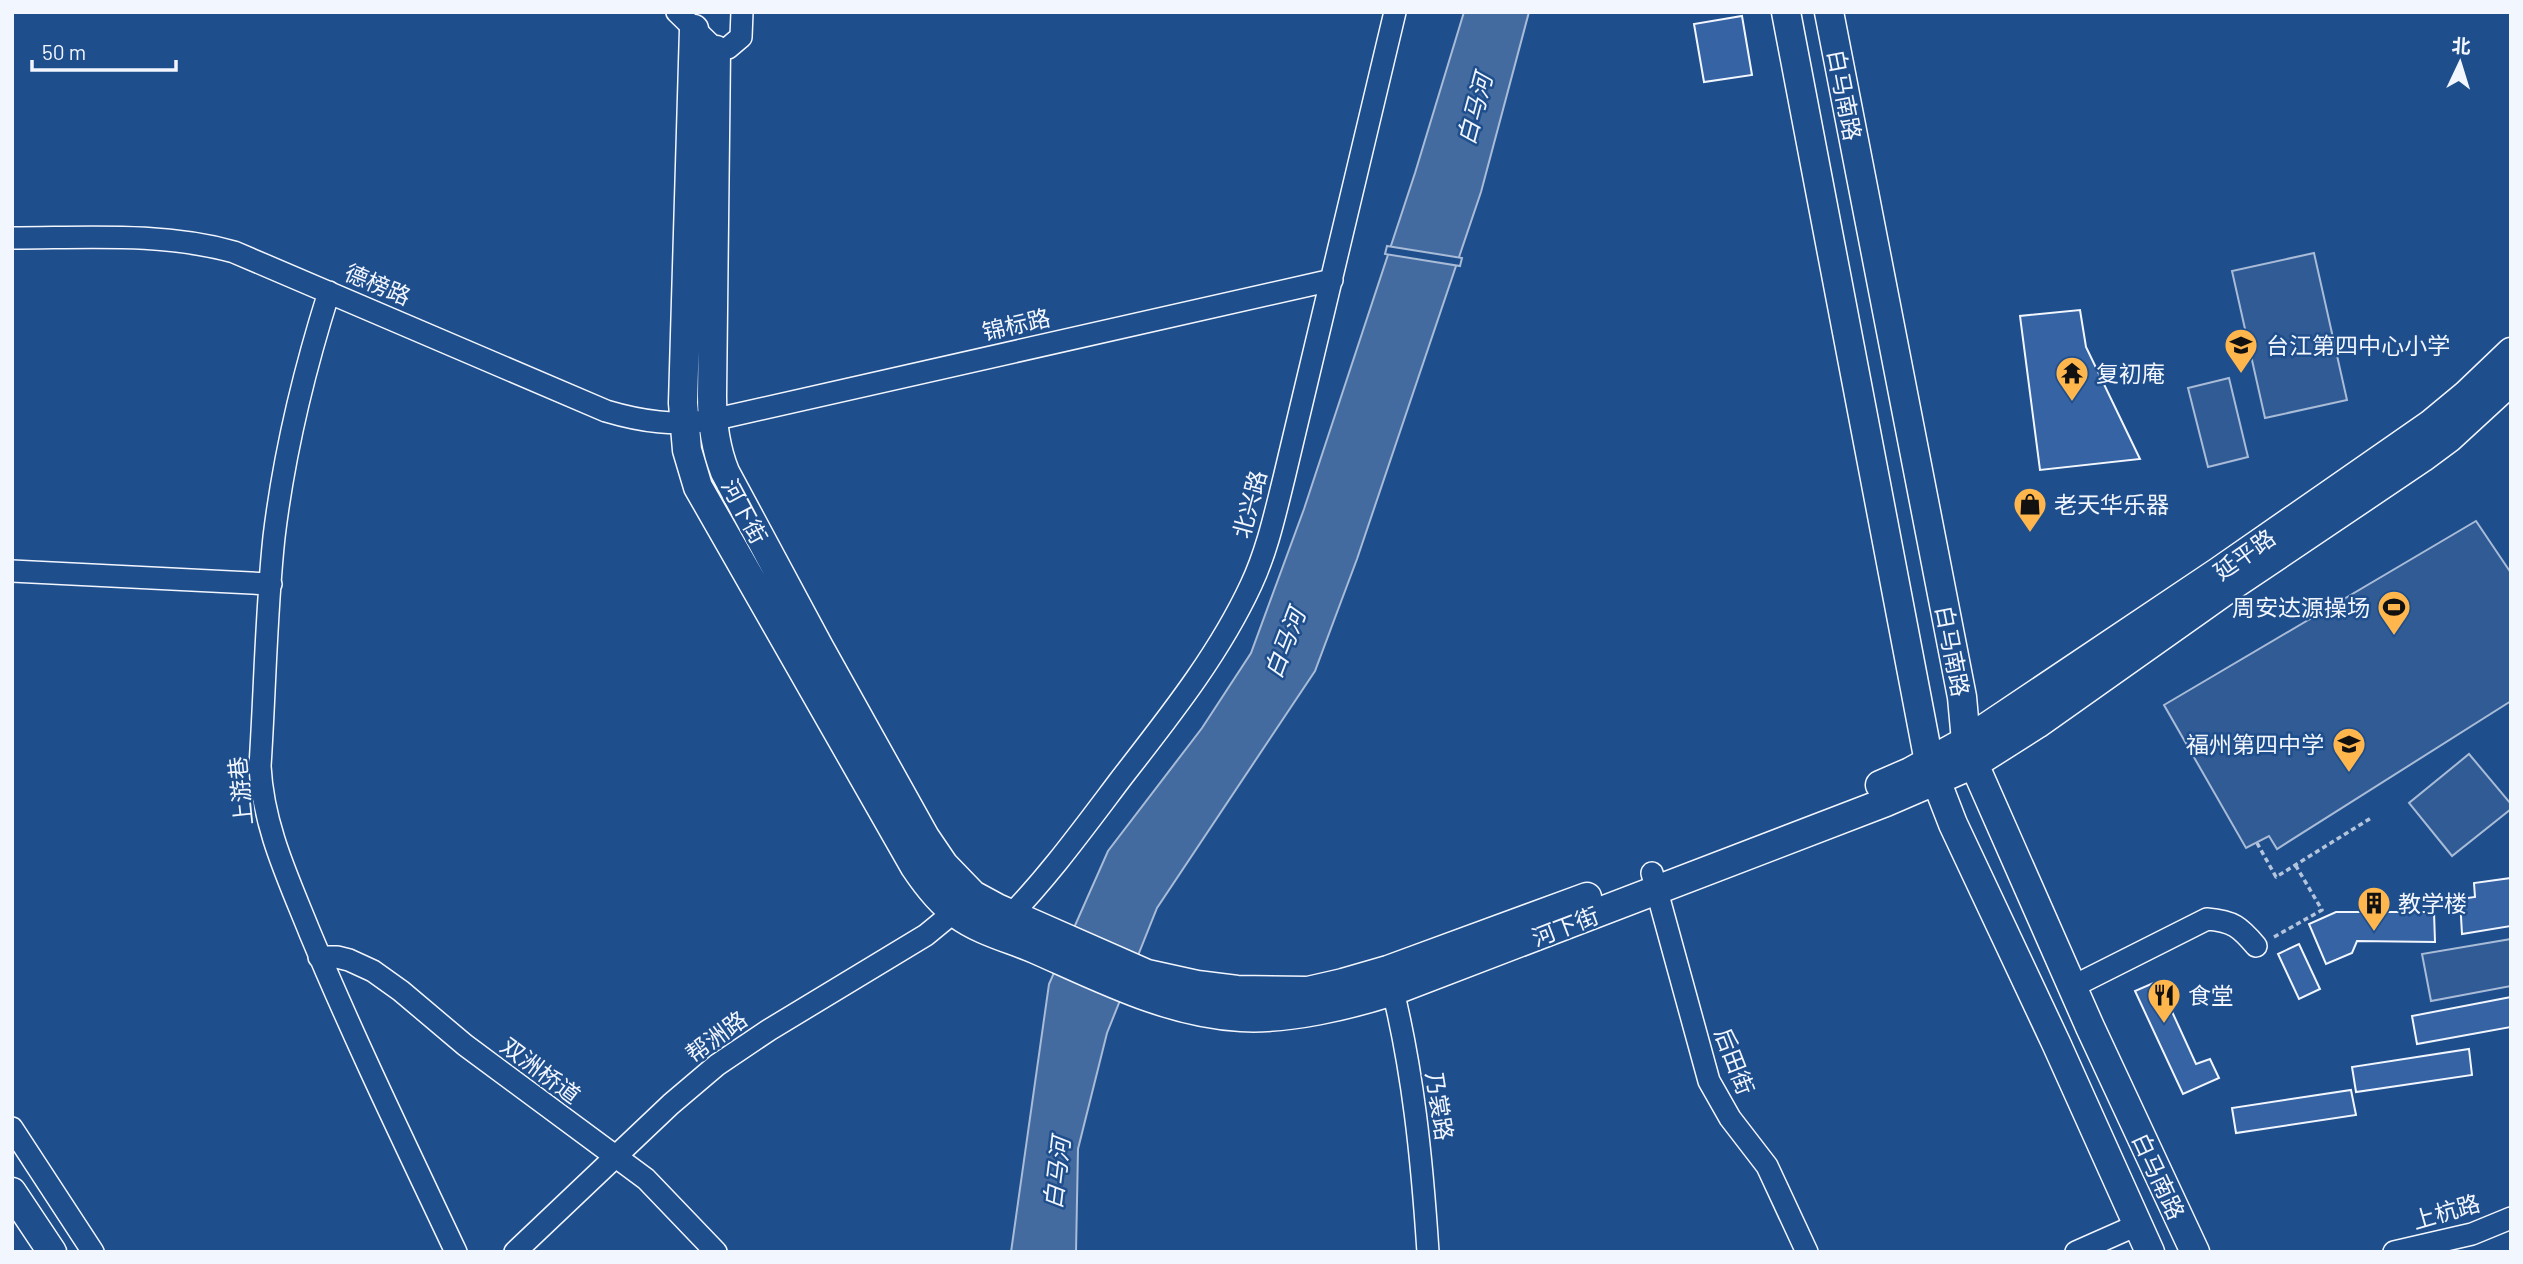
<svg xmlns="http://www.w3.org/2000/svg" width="2523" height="1264" viewBox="0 0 2523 1264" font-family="Barlow,'Noto Sans SC',sans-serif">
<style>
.built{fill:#305b95;stroke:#a8bbd7;stroke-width:2}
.water{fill:#446ba0;stroke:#a8bbd7;stroke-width:2}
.pier{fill:#1f4e8c;stroke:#a8bbd7;stroke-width:2}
.building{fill:#3563a3;stroke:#f2f6ff;stroke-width:2}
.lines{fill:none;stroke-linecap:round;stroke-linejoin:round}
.minor-casing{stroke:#f2f6ff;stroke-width:24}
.major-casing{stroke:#f2f6ff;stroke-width:31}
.path{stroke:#b3c4dc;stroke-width:3.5;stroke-dasharray:5 3.5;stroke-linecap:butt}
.minor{stroke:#1f4e8c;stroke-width:21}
.major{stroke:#1f4e8c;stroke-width:28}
.labels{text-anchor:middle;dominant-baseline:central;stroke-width:5;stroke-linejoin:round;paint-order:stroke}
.street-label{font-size:23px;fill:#f2f6ff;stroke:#1f4e8c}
.poi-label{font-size:23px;fill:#f2f6ff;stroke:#1f4e8c;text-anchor:start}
.water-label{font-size:24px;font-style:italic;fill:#f2f6ff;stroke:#1f4e8c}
</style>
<rect width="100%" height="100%" fill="#1f4e8c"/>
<path class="built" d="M2314,253L2347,400L2265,418L2232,271Z
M2229,378L2248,457L2208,467L2188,388Z
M2476,521L2511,573V701L2277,849L2269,836L2246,848L2164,705Z
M2469,754L2511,804V809L2452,856L2409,803Z
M2511,939V986L2431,1001L2422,954Z"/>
<path class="water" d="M1464,12H1529L1481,192L1357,559L1315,671L1157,908L1107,1033L1078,1149L1076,1252H1011L1049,984L1108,851L1202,728L1251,653L1304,509L1415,173Z"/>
<path class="pier" d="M1387,246L1462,258L1460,266L1385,254Z"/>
<path class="building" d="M1742,16L1752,75L1704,82L1694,24Z
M2080,310L2086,347L2140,459L2040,470L2020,316Z
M2511,878V926L2462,934L2460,899L2475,897L2474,883Z
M2336,912H2434L2435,942L2357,941L2352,953L2326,964L2309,924Z
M2299,944L2320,989L2299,999L2278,954Z
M2158,981L2196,1064L2210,1059L2219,1078L2183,1094L2135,991Z
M2511,997V1027L2417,1044L2412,1016Z
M2469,1049L2472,1075L2356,1092L2352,1067Z
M2351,1090L2356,1115L2236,1133L2232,1108Z"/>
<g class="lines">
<defs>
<path id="minor" d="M677,12L716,50L728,48L741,37L742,12
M12,238C86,238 162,232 234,252L606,411C643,422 675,426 712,420L1332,280
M329,292C304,371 284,454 274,537C266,612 265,690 260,766C263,826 288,878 310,933C355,1041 406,1146 456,1252
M12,571L271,584
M1652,873L1709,1081L1730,1118L1767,1166L1807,1252
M1002,924C1046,880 1083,829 1120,780C1168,718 1218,656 1251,585C1267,551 1275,514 1284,478L1395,12
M319,957H337L349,960L373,971L401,991L465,1045L646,1179L716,1252
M1390,979C1413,1068 1422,1160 1428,1252
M2072,987L2207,919C2233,921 2240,927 2256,946
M12,1128L93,1252
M515,1252L671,1104L717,1065L769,1030L926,935L965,903
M2076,1252L2137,1225
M2394,1252L2472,1234L2511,1218"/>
<path id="major" d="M1786,12L1929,762L1953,824L2056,1043L2150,1252
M1829,12L1962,697L1966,741L1974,764L2090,1027L2195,1252
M694,29L683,403L687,450L698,487L915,867C927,885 940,902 957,914C980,931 1009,938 1035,949C1101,978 1168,1013 1241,1017C1287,1020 1350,1005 1393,991L1886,802L1974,764L2037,724L2232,586L2422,458L2449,438L2511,381
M716,50L712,396C712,423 715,447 725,472L819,647L925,837L944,865L973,895L997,908L1147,974L1197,985L1237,990L1308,991L1343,983L1388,970L1587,897
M1880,785L1910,772L1966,741L2218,572L2431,424L2466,395L2511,352
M12,1192L52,1252"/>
</defs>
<use href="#minor" class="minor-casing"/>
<use href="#major" class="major-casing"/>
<path class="path" d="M2257,843L2276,877L2371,818
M2274,937L2322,910L2296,866"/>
<use href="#minor" class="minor"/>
<use href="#major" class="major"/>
</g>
<defs>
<symbol id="school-pin" viewBox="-11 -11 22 30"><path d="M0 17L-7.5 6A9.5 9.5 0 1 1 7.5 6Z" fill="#ffb74d" stroke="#1f4e8c"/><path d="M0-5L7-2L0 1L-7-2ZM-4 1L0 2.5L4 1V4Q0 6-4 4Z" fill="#111"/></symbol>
<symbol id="temple-pin" viewBox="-11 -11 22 30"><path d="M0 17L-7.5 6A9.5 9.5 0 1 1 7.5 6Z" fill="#ffb74d" stroke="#1f4e8c"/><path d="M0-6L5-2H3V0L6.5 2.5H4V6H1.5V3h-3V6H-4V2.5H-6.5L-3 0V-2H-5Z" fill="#111"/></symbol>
<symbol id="shop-pin" viewBox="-11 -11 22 30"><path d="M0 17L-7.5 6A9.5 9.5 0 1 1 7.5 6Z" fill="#ffb74d" stroke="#1f4e8c"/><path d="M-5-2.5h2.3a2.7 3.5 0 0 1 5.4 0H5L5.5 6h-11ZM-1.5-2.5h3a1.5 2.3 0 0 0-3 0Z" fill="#111"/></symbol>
<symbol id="stadium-pin" viewBox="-11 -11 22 30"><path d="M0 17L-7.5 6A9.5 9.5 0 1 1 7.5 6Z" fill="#ffb74d" stroke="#1f4e8c"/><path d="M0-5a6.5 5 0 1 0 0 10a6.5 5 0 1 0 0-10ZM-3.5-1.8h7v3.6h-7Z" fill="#111"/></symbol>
<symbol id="building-pin" viewBox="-11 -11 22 30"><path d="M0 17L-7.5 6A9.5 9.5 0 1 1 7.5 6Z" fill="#ffb74d" stroke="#1f4e8c"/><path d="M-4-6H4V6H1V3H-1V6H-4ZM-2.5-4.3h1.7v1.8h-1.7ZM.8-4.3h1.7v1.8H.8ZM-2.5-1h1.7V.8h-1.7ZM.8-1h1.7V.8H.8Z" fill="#111"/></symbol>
<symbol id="restaurant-pin" viewBox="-11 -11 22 30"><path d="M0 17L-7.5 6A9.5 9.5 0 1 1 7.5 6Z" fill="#ffb74d" stroke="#1f4e8c"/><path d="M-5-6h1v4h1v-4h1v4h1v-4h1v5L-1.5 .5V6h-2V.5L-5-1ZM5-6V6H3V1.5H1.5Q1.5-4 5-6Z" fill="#111"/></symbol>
</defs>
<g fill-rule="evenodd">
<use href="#school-pin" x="2222" y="326" width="38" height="52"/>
<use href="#temple-pin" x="2053" y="354" width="38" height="52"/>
<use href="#shop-pin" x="2011" y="485" width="38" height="52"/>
<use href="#stadium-pin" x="2375" y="588" width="38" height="52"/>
<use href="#school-pin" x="2330" y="725" width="38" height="52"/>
<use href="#building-pin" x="2355" y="884" width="38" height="52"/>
<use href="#restaurant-pin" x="2145" y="976" width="38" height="52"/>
</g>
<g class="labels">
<g class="street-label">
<text transform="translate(1845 95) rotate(79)">白马南路</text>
<text transform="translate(378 284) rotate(23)">德榜路</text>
<text transform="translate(1016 324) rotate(-13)">锦标路</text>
<text transform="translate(1249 504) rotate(-75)">北兴路</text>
<text transform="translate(745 511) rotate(62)">河下街</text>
<text transform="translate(2244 554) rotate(-35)">延平路</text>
<text transform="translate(1953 651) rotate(79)">白马南路</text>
<text transform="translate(240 791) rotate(-96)">上游巷</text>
<text transform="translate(1565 926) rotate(-21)">河下街</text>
<text transform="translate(716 1036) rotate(-36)">帮洲路</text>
<text transform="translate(1735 1061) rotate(69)">后田街</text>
<text transform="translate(541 1070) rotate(37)">双洲桥道</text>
<text transform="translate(1440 1106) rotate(81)">乃裳路</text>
<text transform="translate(2159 1176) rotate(65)">白马南路</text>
<text transform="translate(2446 1211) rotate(-16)">上杭路</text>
</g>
<g class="poi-label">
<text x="2266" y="345">台江第四中心小学</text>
<text x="2096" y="373">复初庵</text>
<text x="2054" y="504">老天华乐器</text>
<text x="2370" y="607" text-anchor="end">周安达源操场</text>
<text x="2324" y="744" text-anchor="end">福州第四中学</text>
<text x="2398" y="903">教学楼</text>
<text x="2188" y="995">食堂</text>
</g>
<g class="water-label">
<text transform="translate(1474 109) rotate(-75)">白马河</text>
<text transform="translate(1284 643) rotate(-69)">白马河</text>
<text transform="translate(1056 1173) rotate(-83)">白马河</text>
</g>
</g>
<rect width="2523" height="1264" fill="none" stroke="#f2f6ff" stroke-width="28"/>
<g transform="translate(2460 63) rotate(4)" stroke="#1f4e8c" stroke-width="5" paint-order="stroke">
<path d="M0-5L12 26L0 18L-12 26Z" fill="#f2f6ff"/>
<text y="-10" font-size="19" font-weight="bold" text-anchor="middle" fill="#f2f6ff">北</text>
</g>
<path d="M32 60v10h144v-10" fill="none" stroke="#f2f6ff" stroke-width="3.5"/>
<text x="42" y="60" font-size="21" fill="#f2f6ff" stroke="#1f4e8c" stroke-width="5" paint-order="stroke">50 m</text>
</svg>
